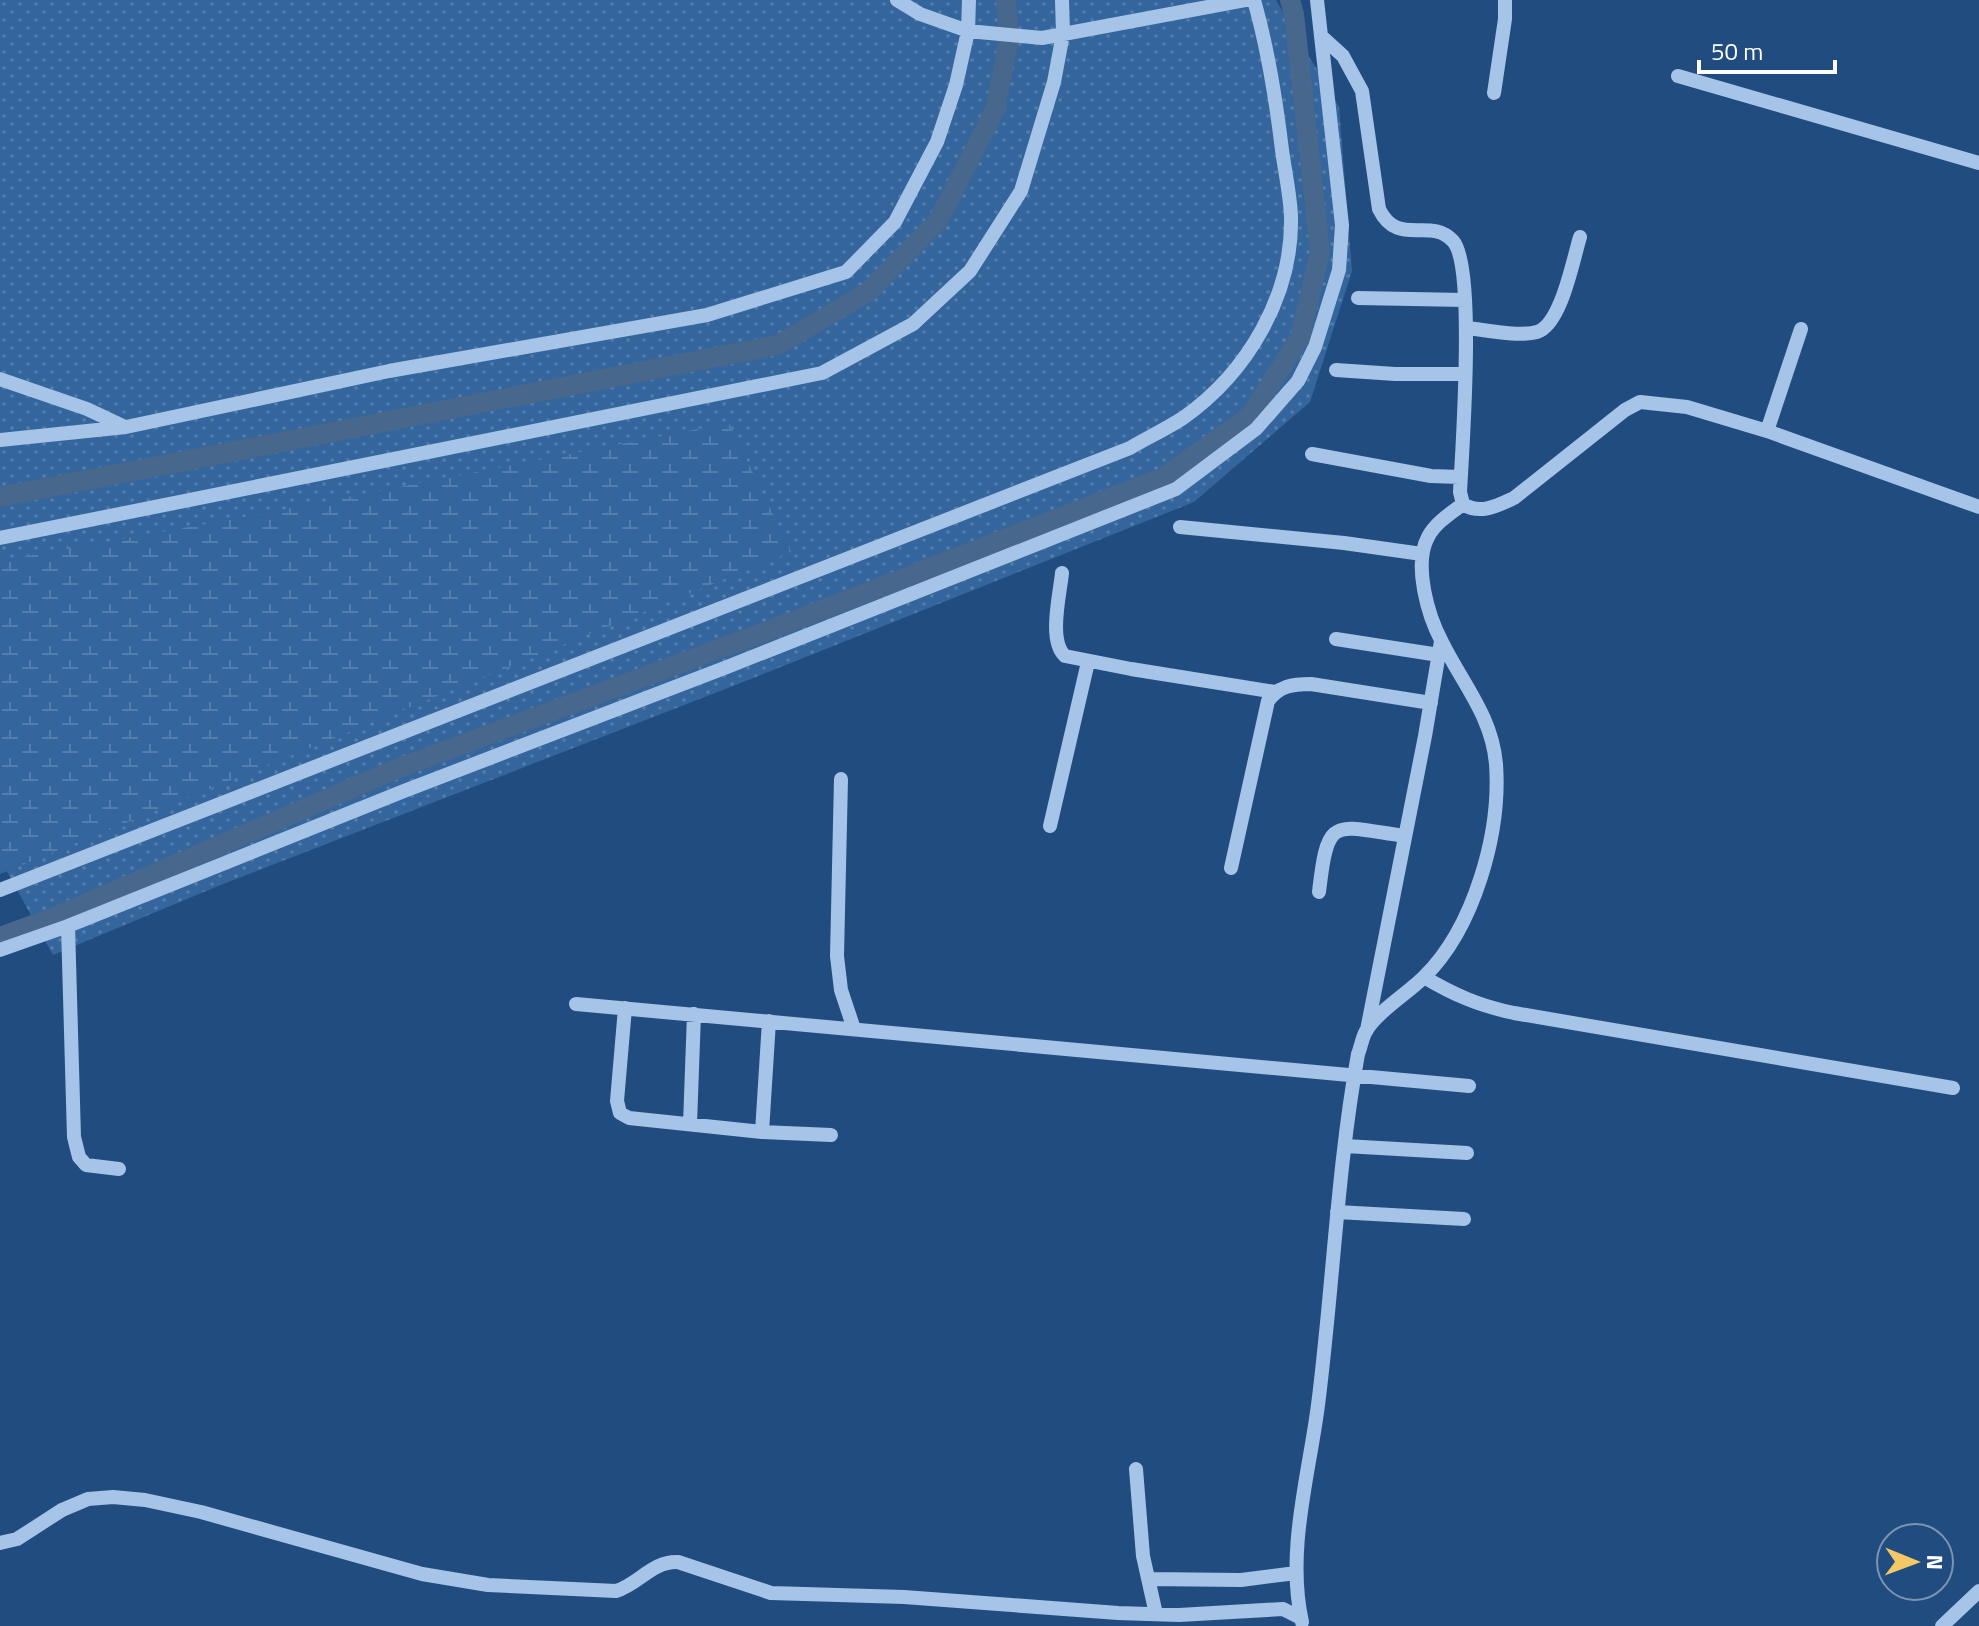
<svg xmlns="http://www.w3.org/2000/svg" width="1979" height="1626" viewBox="0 0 1979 1626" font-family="'Titillium Web',sans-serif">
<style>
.grass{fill:url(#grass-dots)}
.wetland{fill:url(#wetland-marsh)}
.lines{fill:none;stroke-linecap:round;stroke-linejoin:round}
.canal{stroke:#48678c;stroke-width:20}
.minor{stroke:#a5c4e7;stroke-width:14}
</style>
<defs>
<pattern id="grass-dots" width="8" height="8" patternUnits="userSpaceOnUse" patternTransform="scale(2)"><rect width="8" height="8" fill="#34669d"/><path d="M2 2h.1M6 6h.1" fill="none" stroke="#527dac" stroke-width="1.8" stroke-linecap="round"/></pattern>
<pattern id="wetland-marsh" width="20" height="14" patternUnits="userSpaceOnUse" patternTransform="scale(2)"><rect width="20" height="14" fill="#34669d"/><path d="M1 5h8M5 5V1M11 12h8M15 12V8" fill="none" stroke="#527dac"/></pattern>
</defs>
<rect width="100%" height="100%" fill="#214c7f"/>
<path class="grass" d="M0,0H1276L1339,107L1352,271L1310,402L1194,502L728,688L218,886L53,955L0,859Z"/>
<path class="wetland" d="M729,423L791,552L0,874V561L250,516Z"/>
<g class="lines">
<path class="canal" d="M0,497L778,345L868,292L938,221L995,110L1009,38L1006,0
M0,937L50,919L396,769L783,625L1164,477L1250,416L1300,338L1320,251L1294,14L1290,0"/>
<path class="minor" d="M897,0L920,14L968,31L1042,38L1245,0
M1321,36L1343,56L1362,91L1379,209C1398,248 1430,216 1453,241C1476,266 1462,451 1460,492L1463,504C1480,515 1497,506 1514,498L1625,410L1640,402L1687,407L1767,431L1979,507
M1678,76L1979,163
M1494,93L1505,19V0
M1358,298L1464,300
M1467,328C1486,330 1519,337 1537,332C1561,325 1573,260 1580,237
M1336,370L1395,374H1465
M0,379L87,409L123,426
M1767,431L1801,329
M0,440L126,427L389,371L707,315L846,272L895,222L937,142L956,85L968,31L969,0
M1312,454L1431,476L1460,477
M1180,527L1344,543L1422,554
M0,538L822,373L913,324L970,271L1021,191L1054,82L1063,34L1062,0
M1062,573C1060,594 1048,641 1065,656L1131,669L1275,692
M1336,639L1439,655
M841,779L837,956L841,990L854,1029
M1050,826L1088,662
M1231,868L1268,701C1279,686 1292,684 1311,684L1431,703
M0,890L1130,448C1147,438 1166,429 1183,418C1247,373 1293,296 1291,216C1290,194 1285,172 1282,150C1276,100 1268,49 1254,0
M1319,892C1328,814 1333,826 1405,836
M68,926L74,1137L79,1157L86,1165L119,1169
M0,950L68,926L404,791L727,667L1176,489L1256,429L1298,381L1315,347L1339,270L1342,225L1317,0
M1424,977C1454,995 1480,1006 1514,1013L1953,1088
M576,1004L1469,1086
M625,1008L617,1101L620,1113L629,1118L762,1132L831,1135
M1367,1030L1425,736L1441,641
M690,1124L694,1014
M762,1132L769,1021
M1345,1146L1467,1153
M1337,1212L1464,1219
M1136,1469L1143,1556L1156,1614
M0,1543L17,1539L62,1510L88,1499L113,1497L145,1500L201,1512L422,1574L488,1585L616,1591C639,1584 652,1561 678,1562L771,1593L904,1597L1118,1613L1179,1615L1283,1609L1301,1618
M1148,1579L1241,1580L1296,1573
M1302,1622C1286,1551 1309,1475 1318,1405C1333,1288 1337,1170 1358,1054C1361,1047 1362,1038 1366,1031C1377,1012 1408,993 1424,977C1474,928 1501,833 1496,764C1492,716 1462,683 1442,642C1428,616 1413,565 1428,537C1435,523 1451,513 1463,504
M1942,1626L1979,1591"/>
</g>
<g transform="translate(1915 1562) rotate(91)"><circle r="38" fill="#214c7f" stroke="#7a94b2" stroke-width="2"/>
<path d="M0-6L14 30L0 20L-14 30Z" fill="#f4c867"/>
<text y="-12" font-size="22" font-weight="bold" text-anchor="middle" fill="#ffffff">N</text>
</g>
<path d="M1699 60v12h136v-12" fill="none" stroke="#ffffff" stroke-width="4"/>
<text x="1711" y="60" font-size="24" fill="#ffffff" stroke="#214c7f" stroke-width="6" paint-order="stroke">50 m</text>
</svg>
